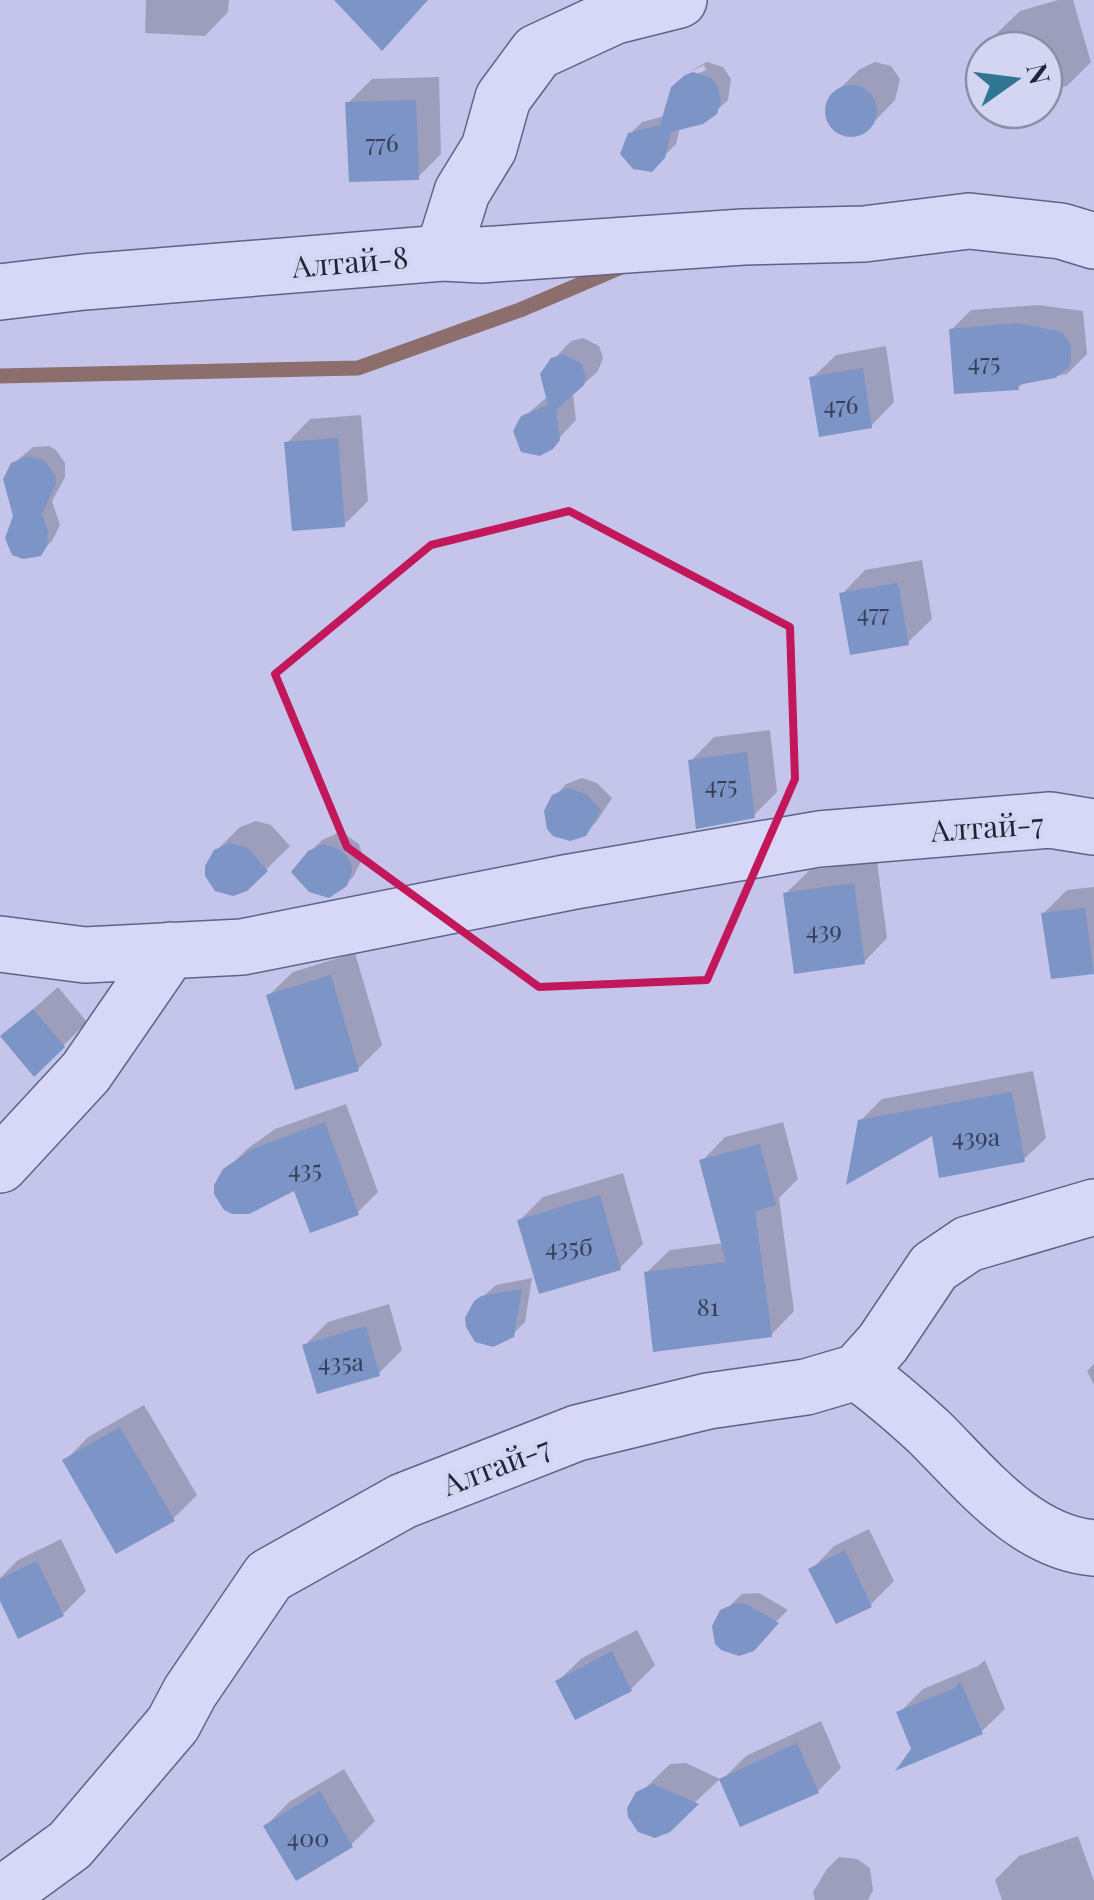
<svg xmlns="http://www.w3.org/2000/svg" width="1094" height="1900" viewBox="0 0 1094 1900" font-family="'Playfair Display',serif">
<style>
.shadow{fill:#0003}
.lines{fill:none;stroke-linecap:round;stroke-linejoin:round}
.stream{stroke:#8c6e6d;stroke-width:15}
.building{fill:#7d94c7}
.street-casing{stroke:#5c6485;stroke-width:58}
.street{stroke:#d7d8f7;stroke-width:55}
.marked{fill:none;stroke:#c2185b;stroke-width:8;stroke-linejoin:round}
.labels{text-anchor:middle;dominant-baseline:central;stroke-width:8;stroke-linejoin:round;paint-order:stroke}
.number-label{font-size:25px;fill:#36405a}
.street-label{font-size:30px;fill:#1f2436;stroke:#d4d4f3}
</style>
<rect width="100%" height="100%" fill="#c5c5eb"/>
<path class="shadow" d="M146,0H229L228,12L205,36L145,33Z
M1058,0H1073L1091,62L1067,86L1044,92V50H1001L996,34L1020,11Z
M707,62L723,67L731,79L728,100L715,112L680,127L676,144L651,169L630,134L642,122L665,116L681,81L706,70L704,65L688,72Z
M875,62L891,66L900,79L895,100L871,125L852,135L837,130L827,116V108L835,93L860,69Z
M439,77L441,154L418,177L348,103L372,79Z
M1038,305L1083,311L1087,354L1067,374L1025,381L1018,388L951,330L971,310Z
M583,338L599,346L603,358L598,371L573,394L576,420L547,451L523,418L548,396L553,360L571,341Z
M886,346L894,402L871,426L812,378L836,355Z
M361,415L368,501L344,525L287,443L310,419Z
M49,446L56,450L65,463V477L52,501L60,525L52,541L40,553L16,516L13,464L33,447Z
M922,560L932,619L908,642L842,594L865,570Z
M770,730L777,792L753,816L691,761L714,737Z
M582,778L597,783L612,798L597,821L585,834L554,797L566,784Z
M256,821L271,825L290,846L246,889L216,851L240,827Z
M338,833L346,835L359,844L363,858L353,877L340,890L309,853L322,840Z
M877,861L887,938L864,962L786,893L810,870Z
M1094,887V971L1093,972L1043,914L1067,890Z
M355,953L382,1045L358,1069L269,995L293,972Z
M58,987L87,1022L35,1074L3,1036Z
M1033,1071L1046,1138L1024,1159L933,1132L860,1121L882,1099Z
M346,1104L378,1192L358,1212L296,1187L225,1171L247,1149L275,1129Z
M783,1122L798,1179L779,1198L794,1311L771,1335L646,1273L670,1250L724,1243L702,1161L725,1137Z
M623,1173L643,1244L620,1268L520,1220L543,1197Z
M532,1278L525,1322L512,1335L476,1303L496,1285Z
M389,1304L402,1350L379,1373L305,1345L328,1322Z
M1094,1364V1385L1087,1371Z
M144,1405L197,1495L173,1519L65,1461L88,1437Z
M869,1529L894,1581L871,1604L837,1621L811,1570L834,1546Z
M61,1539L86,1591L63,1614L0,1596V1578L18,1560Z
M759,1593L788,1610L745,1652L716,1619L742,1594Z
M637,1630L655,1665L631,1689L576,1717L558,1681L582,1658Z
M985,1660L1005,1709L981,1732L914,1749L899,1713L923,1689L978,1666Z
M821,1721L841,1768L818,1791L722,1780L746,1756Z
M686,1763L720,1779L662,1833L633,1800L670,1764Z
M344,1769L375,1821L351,1845L266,1826L289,1802Z
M1078,1836L1094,1881V1900H1002L995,1880L1019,1856Z
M839,1857L857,1859L870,1868L873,1890L868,1900H815L813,1892L827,1869Z"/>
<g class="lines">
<path class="stream" d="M0,376L358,368L520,310L621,267"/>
</g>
<path class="building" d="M334,0H428L382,51Z
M693,72L711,78L717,85L721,100L717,114L703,124L671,132L665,158L652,172L633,169L620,154L628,133L660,125L671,87L685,75Z
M825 111a26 26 0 1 1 52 0a26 26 0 1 1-52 0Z
M416,100L419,180L349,182L345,102Z
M1017,323L1062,332L1071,346V362L1067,369L1055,378L1018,385L1019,390L954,394L949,329Z
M564,354L582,364L586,378L584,385L556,410L560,440L553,449L540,456L521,452L513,431L521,416L548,405L540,374L551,358Z
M863,368L872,428L819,437L809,377Z
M338,438L345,527L292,531L284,442Z
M28,456L45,461L55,475L56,483L42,514L48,531L47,546L41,556L23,559L12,555L5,538L13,516L3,479L11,463Z
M898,583L909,645L850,655L839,593Z
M747,752L755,818L696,829L688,760Z
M568,788L586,794L601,810L586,836L570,841L553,836L547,829L544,811L552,795Z
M230,843L248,848L268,871L247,891L233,896L215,891L205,876V866L214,850Z
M324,844L341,850L351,863L352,871L347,886L329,898L309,892L291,872L308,851Z
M854,883L865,964L794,974L783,893Z
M1085,908L1094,974L1051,979L1041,913Z
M331,975L359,1071L295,1090L266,995Z
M33,1009L65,1047L34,1077L0,1036Z
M1012,1092L1025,1162L939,1178L932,1136L846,1185L858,1120Z
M325,1122L359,1215L310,1233L294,1191L249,1214H232L224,1210L214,1194V1185L223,1169L252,1149Z
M760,1144L776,1205L755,1211L772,1337L653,1352L644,1272L726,1262L699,1160Z
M600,1195L621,1270L539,1294L517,1220Z
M522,1289L514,1337L493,1347L475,1342L466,1327L465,1318L474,1301L481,1296Z
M366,1326L380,1376L317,1394L302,1345Z
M120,1427L175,1521L116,1554L62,1460Z
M845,1550L872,1607L836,1624L808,1569Z
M37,1561L64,1616L18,1639L0,1601V1579Z
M736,1603L746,1604L779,1623L754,1651L739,1656L721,1650L715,1644L712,1626L720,1610Z
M612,1651L632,1691L575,1720L555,1681Z
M960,1681L983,1734L895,1771L911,1749L896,1712L955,1688Z
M797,1743L819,1793L740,1827L719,1779Z
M653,1784L699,1804L670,1832L655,1838L638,1832L628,1817L627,1808L636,1792Z
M320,1791L353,1847L296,1881L263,1826Z"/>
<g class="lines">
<defs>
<path id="street" d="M443,253L481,255L743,237L864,234L969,221L1061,231L1094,241
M0,292L84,282L443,253L462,192L489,148L503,98L537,52L615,16L679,0
M0,944L85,955L242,947L570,882L819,839L1050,820L1094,827
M0,1165L86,1072L170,950
M857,1372L883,1343L934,1267L968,1244L1094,1207
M0,1896L70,1845L173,1724L190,1692L269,1576L403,1501L577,1433L708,1401L806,1387L857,1372C882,1390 905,1410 928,1431C975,1477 1024,1542 1094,1548"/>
</defs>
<use href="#street" class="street-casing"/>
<use href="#street" class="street"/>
</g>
<path class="marked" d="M569,511L790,627L795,779L707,980L539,987L347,847L275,674L431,545Z"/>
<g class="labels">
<g class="number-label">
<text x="382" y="141">776</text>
<text x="984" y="360">475</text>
<text x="841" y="403">476</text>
<text x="873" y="611">477</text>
<text x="721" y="783">475</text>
<text x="824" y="928">439</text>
<text x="976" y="1135">439а</text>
<text x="305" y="1167">435</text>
<text x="569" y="1245">435б</text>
<text x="708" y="1305">81</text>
<text x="341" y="1360">435а</text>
<text x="308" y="1836">400</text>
</g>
<g class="street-label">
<text transform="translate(350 261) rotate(-5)">Алтай-8</text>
<text transform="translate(987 826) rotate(-4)">Алтай-7</text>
<text transform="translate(496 1465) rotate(-21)">Алтай-7</text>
</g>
</g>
<g transform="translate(1014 80) rotate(76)"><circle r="48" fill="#d4d4f3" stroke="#8c8ea7" stroke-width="2.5"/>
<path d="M0-8L18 38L0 25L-18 38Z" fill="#307690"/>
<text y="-15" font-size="28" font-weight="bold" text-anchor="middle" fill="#1f2436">N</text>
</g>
</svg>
